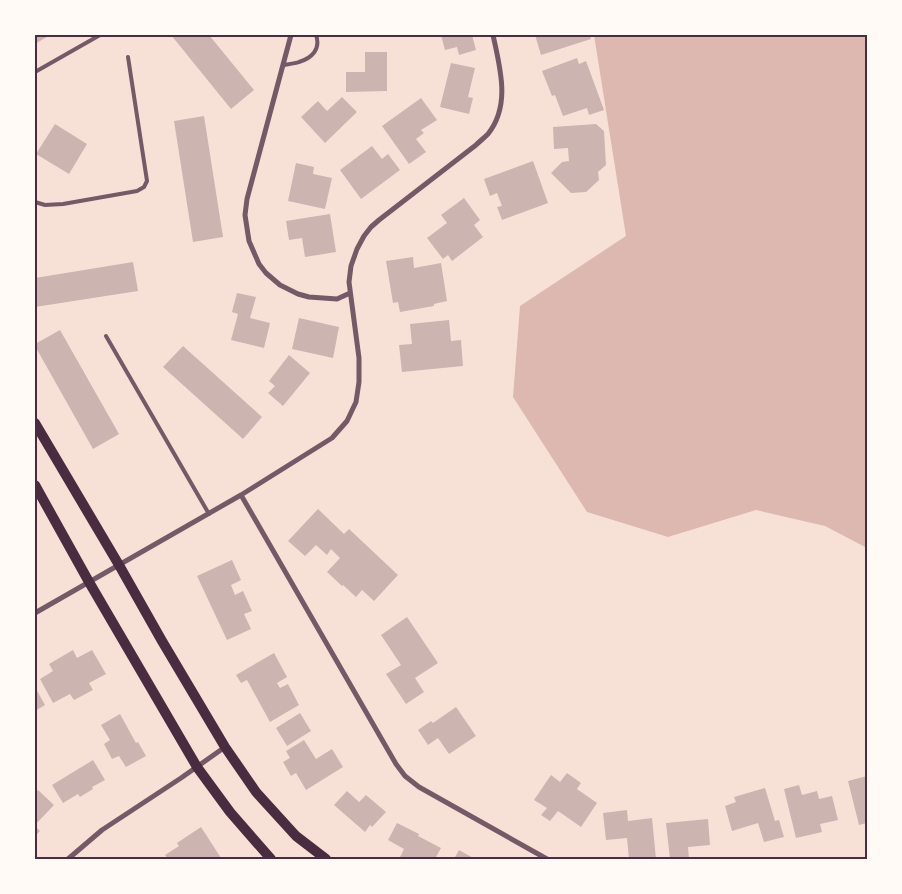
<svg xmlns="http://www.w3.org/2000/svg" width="902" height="894" viewBox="0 0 902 894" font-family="Literata,serif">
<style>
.water{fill:#dcb8b0}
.building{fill:#ccb4b1}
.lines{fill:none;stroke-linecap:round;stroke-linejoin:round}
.service{stroke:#755966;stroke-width:4}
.minor{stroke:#755966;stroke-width:5}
.secondary{stroke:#4a2c40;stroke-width:10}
.neatline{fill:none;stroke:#4a2c40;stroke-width:2}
</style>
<rect width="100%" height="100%" fill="#f7e1d7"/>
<path class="water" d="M594,35H867V548L825,526L756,510L668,537L587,512L513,397L520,306L626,236Z"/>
<path class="building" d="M35,35H50L35,44Z
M171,35H209L254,90L231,109Z
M441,35H472L476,50L459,55L457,47L445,50Z
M535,35H590L591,39L541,55Z
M365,52H387V91L346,92V72H365Z
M577,58L579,64L586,61L604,110L589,115L587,108L563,116L555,95L552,96L542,71Z
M451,63L475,68L468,97L473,98L469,114L440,107Z
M342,97L357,112L325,143L301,117L318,101L327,111Z
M421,98L437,120L421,130L424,133L416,139L426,152L409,164L382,126Z
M204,116L223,237L193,242L174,121Z
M55,124L87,144L69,174L36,154Z
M596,124L604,131L606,165L598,172L599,180L586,192L571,193L551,173L562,162L569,161L568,148L554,149L553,127Z
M372,146L382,159L388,154L400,170L361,199L340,170Z
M533,161L548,203L502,220L497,207L502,206L497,193L490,196L484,179Z
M296,163L314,167L313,174L332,178L325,209L288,201Z
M464,198L480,220L474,225L483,237L452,261L448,255L443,259L427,238L447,223L441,215Z
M330,214L336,252L305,257L302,238L289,240L286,221Z
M413,257L414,268L441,263L447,301L434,304V306L400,312L398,302L393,303L386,261Z
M133,262L138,291L35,307V278Z
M237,293L256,297L250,318L270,323L264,348L231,340L238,314L232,312Z
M299,318L339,327L333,358L292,349Z
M449,320L451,341L461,340L463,366L402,372L399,345L412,344L410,324Z
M60,330L119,434L93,449L35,346V344Z
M183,346L262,417L243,439L163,367Z
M289,355L310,373L283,406L268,393L275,386L269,381Z
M318,509L344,534L349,529L398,575L374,601L362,590L356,597L343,585L342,586L327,572L340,558L331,549L327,555L316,545L305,556L288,541Z
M232,560L241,580L231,585L235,595L243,591L252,611L244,614L251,629L227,640L197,576Z
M407,617L438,663L415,678L424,692L406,704L386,674L401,665L381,635Z
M73,650L77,658L92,650L106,674L89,683L93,690L74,700L70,694L53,703L40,679L53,671L49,664Z
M274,653L287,677L277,683L280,688L288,684L299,705L270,722L247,680L241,683L236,675Z
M35,687L45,705L35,711Z
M456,707L476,736L449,754L438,738L428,745L418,730L431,721L433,723Z
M300,713L311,731L287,746L276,728Z
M120,714L136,743L138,742L146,756L126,767L119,756L112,759L104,744L110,740L101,725Z
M304,740L316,759L332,749L343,767L306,790L296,773L291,776L283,762L290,758L286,751Z
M93,760L105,780L92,787L93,789L80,797L78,794L63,803L52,785Z
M567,773L581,783L577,789L597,803L581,827L558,811L550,821L541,815L547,808L534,800L551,775L560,782Z
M867,776V823L859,825L848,781Z
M799,785L802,795L817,791L819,799L832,796L838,820L820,824L822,832L796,838L784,789Z
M765,788L775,821L779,820L784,837L764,842L758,823L732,831L725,806L736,802L734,797Z
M38,790L54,805L35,825V794Z
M347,791L359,802L366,795L386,812L372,827L370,825L365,832L334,805Z
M627,810L628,821L652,818L656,859H629L627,838L606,840L603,813Z
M708,819L710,845L688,847L689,859H670L666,823Z
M397,823L419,834L418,836L441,848L435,859H399L404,849L388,840Z
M35,826L40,831L35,836Z
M201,827L221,858L220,859H168L165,855L179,846L177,843Z
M459,850L475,859H454Z"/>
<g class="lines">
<path class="service" d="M283,65C288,64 294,64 299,62C312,58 321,49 316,35
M35,72L100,35
M35,202L45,205L63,204L137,191L144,187L147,181L128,57
M106,336L209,514"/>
<path class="minor" d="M291,35L247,199L245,215L249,241L259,264L266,273L280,285L298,294L309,297L337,299L350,293
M241,495L396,764L405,776L419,787L547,859
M35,613L241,495L332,438L347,421L356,402L359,382V358L349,282L351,266L357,249L364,236L371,227L379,220L476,145C480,141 484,138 488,134C511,105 500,68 493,35
M68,859L102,830L181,778L225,747"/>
<path class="secondary" d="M35,423L119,565L162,641L225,747L256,792L296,836L326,859
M35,485L89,582L197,767L230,812L271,859"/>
</g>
<rect width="902" height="894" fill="none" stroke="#fffaf5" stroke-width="72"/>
<rect x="36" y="36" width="830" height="822" class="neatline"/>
</svg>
